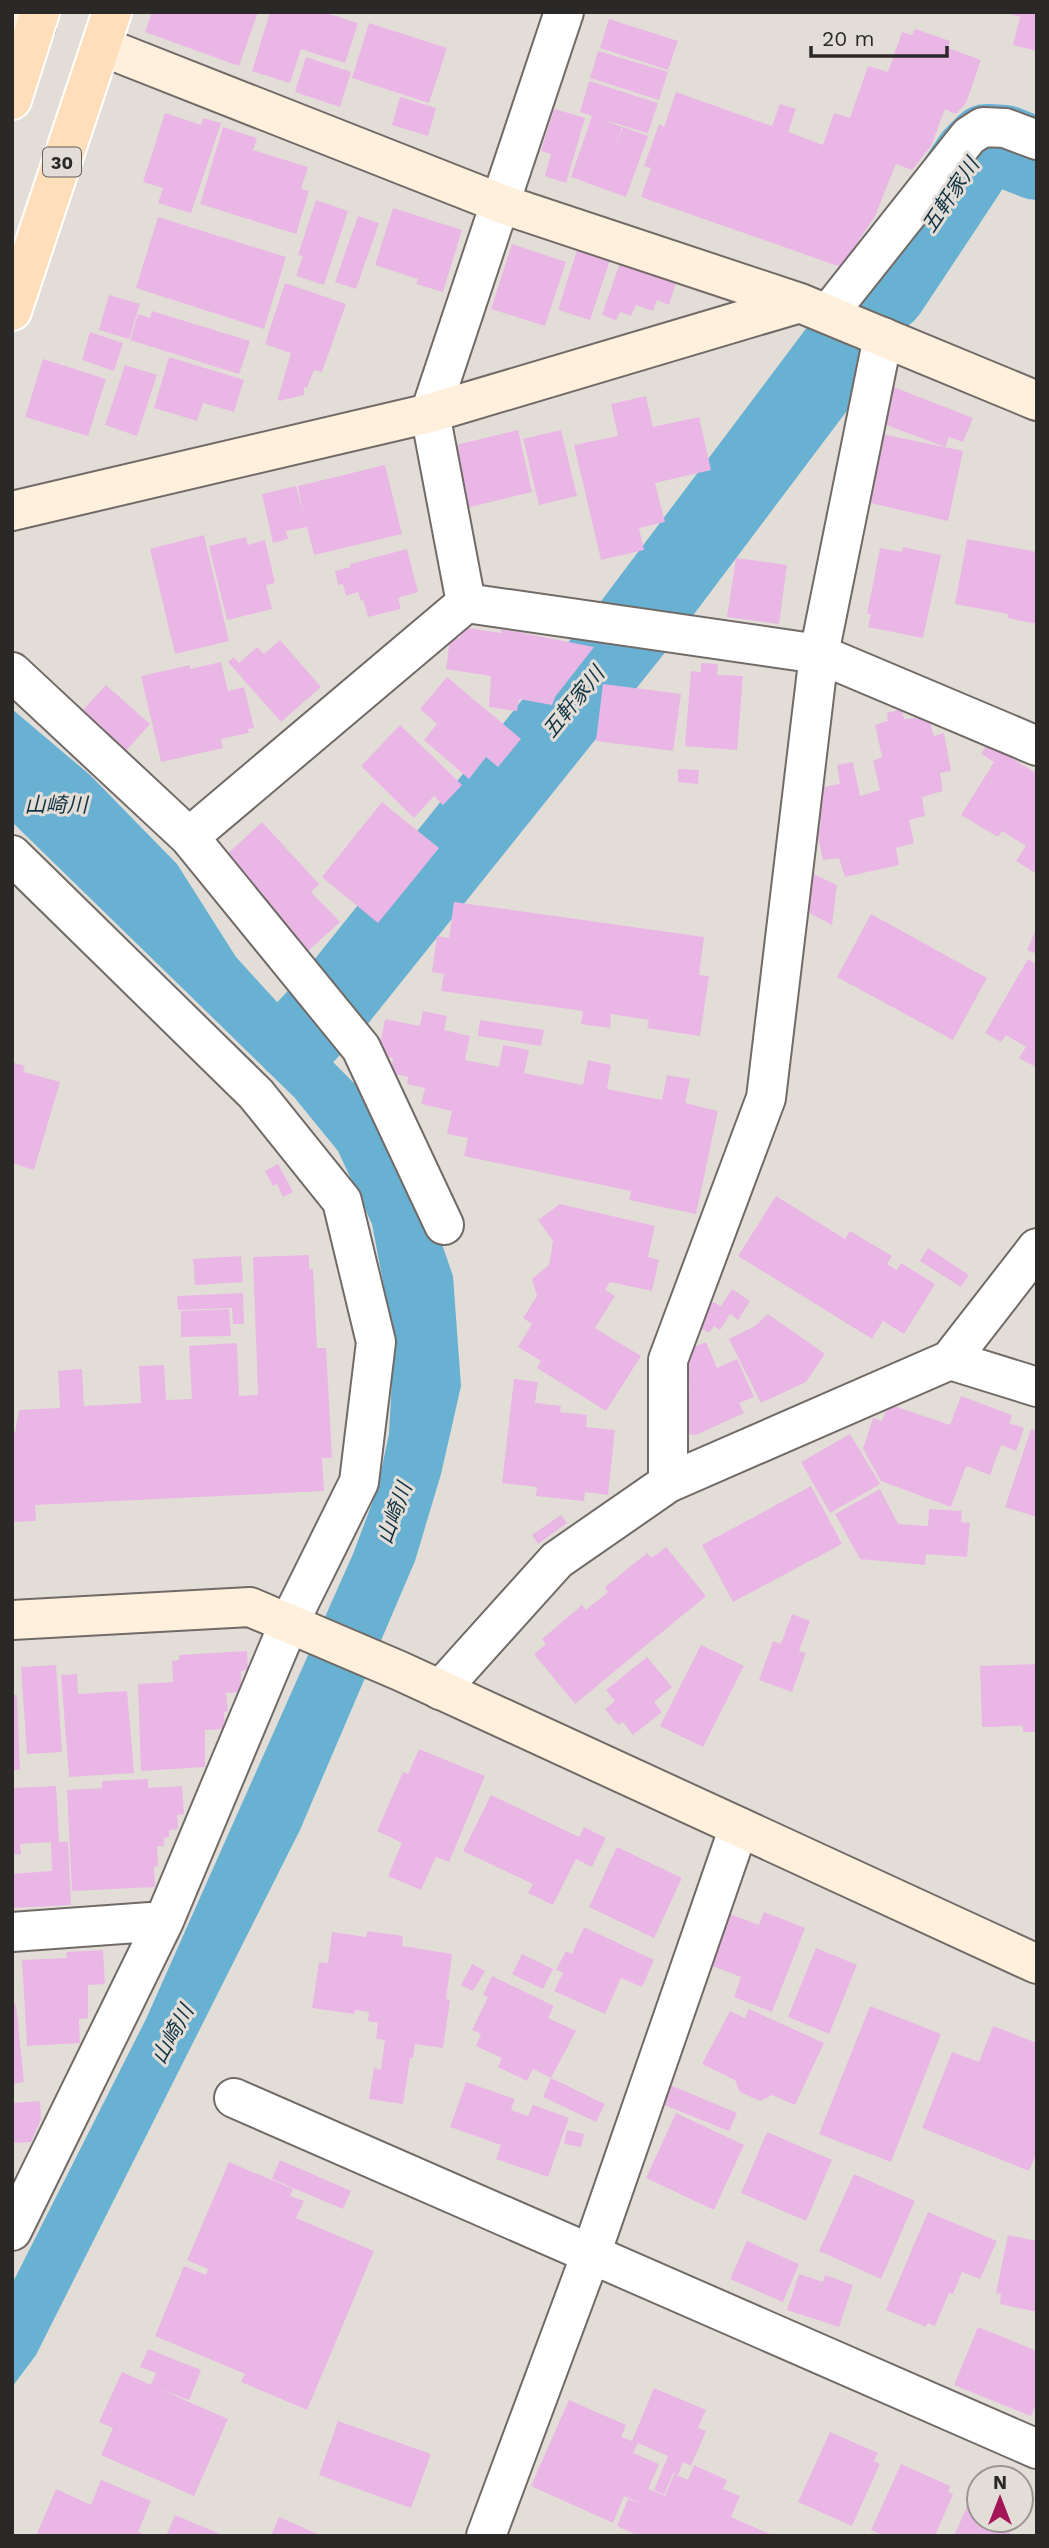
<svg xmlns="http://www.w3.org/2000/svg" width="1049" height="2548" viewBox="0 0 1049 2548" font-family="'Work Sans','Noto Sans JP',sans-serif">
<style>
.water{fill:#69b1d3}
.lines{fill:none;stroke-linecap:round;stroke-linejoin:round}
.river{stroke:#69b1d3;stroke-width:82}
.building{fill:#eab6e5}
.street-casing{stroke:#716b67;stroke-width:42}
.secondary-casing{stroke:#716b67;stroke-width:42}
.primary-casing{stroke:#fff;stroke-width:42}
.street{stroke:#fff;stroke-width:38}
.secondary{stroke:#ffefdd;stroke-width:38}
.primary{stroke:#ffdfbb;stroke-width:38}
.labels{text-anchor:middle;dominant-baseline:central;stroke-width:6;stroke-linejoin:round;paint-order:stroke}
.shield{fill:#e3ddd8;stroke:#625f5c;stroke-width:2}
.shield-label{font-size:18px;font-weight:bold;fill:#2b2927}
.water-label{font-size:21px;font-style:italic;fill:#123442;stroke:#e3ddd8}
</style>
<rect width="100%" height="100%" fill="#e3ddd8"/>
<path class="water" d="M12,709L90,775L177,864L236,957L319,1048L385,1114L425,1195L453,1276L461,1386L441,1474L415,1561L300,1830L36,2355L12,2387V2284L146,2019L353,1554L377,1490L389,1434L394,1340L372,1224L338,1151L294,1097L12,822Z"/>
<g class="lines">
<path class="river" d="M886,291L974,158L987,145L1004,146L1037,159
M296,1042L328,1008L633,627L839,353"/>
</g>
<path class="building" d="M152,12H258L239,66L145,32Z
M270,12H323L358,23L345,63L301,49L290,83L252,71Z
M1004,12H1037V51L1013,45L1020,17Z
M609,19L678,41L668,70L600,48Z
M369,23L447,48L429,103L352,78Z
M915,29L950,41L948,48L981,60L966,103L956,114L945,109L931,146L912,170L896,164L875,216L841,267L641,197L651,168L644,166L659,124L664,127L676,92L772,126L780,104L796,109L788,132L823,145L834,113L850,118L868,66L888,72L902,32L912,35Z
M598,51L668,72L659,100L590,78Z
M306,57L351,72L340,107L295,92Z
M589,81L658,103L648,133L601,119L622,127L616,146L623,127L648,136L626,197L571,177L592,116L580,112Z
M400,97L436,108L428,136L392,125Z
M554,109L585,118L566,183L545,176L551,154L541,151Z
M165,113L201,125L203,118L221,123L191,213L158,203L163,188L143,182Z
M223,127L257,138L253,150L308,167L301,189L309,191L296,234L200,204Z
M316,200L348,211L324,285L296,276L303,256L298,255Z
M393,208L462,230L443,292L416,284L418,279L375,265Z
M358,216L379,223L356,289L335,282Z
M158,217L286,257L264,329L136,288Z
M512,244L566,262L545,326L491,309Z
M577,250L610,260L590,320L558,310Z
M620,262L676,282L669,305L657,300L653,311L636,305L631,316L620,312L616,320L602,315Z
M285,283L346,304L322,372L314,370L307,388L304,387V395L279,401L278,398L291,353L265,344Z
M109,295L140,304L129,339L99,330Z
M152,311L250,341L239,374L130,340L138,314L150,318Z
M90,332L123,343L114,371L82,360Z
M169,357L244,380L234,412L203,403L197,421L154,408Z
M43,359L106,379L88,436L25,417Z
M125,365L157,375L137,436L105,425Z
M891,386L973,418L963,442L949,437L945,447L884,424L887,418L880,415Z
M646,396L653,427L699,417L711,470L655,483L665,522L639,528L644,550L601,560L574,445L618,436L611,404Z
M518,430L532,492L462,509L447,447Z
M561,430L577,496L539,505L523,439Z
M877,433L963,451L948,521L862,501Z
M385,465L402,534L314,555L307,527L286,531L288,539L273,543L262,494L296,486L303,512L298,486Z
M204,535L229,641L175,654L150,549Z
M246,537L248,545L265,540L275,583L266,585L272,609L227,620L209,546Z
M967,539L1037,552V624L1008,618V614L955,604Z
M903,547L941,555L923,638L868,627L871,614H867L880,548L902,552Z
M407,549L418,592L398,598L401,609L368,617L363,600L361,601L358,592L346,596L343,584L338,585L335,571L351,567L350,564Z
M736,558L787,565L779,624L727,617Z
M462,627L501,633V629L594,647L555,697L552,705L519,699L517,711L489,707L491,676L446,669L450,638H460Z
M280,640L321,687L281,722L228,662L234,657L239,663L257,647L264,654Z
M221,662L228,691L244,687L254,728L248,729L249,733L221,739L223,748L161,762L141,676L190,665V669Z
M701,663L718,664L717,675L743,676L737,750L685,746L691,671L701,672Z
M447,677L521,739L498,767L486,757L469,779L424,740L437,724L420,709Z
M603,684L681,694L673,751L596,741Z
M106,685L150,724L117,761L73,721Z
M902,709L904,719L928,717L934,736L944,733L951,771L940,773L943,791L922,797L925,816L909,820L914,843L896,848L899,865L845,877L839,858L823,860L816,828L821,826L816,803L823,800L819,788L840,784L837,765L853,762L860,796L880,790L873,761L882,757L875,725L888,721L887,713Z
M400,725L462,785L443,805L434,796L414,818L361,766Z
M988,743L1034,772L1037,768V874L1016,861L1026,846L1002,831L998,837L961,815L994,762L981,754Z
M678,769L699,770L698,784L678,782Z
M382,802L439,848L378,923L322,877Z
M262,822L319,884L311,892L340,922L307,952L222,859Z
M811,873L837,885L832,925L808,912Z
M454,902L704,937L699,975L709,976L700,1036L647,1028L649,1020L611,1014L610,1028L581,1024L583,1011L441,991L444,974L432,972L437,936L449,938Z
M871,914L987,978L953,1040L837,977Z
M1037,927V954L1027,950Z
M1028,959L1037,965V1068L1019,1058L1026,1047L1006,1035L1001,1042L985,1033Z
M423,1011L447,1016L444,1030L470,1036L465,1060L499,1067L503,1045L529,1050L524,1073L583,1085L588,1060L611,1065L607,1089L662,1100L667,1075L690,1079L685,1103L718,1111L696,1214L629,1200L631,1191L464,1156L468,1138L447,1134L452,1111L421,1104L425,1088L407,1084L408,1077L390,1073L393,1058L378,1055L385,1019L420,1026Z
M480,1020L544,1030L541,1046L478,1036Z
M12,1062L25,1066L23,1072L60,1082L34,1170L12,1163Z
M278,1164L293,1192L283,1197L277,1184L273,1186L265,1171Z
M776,1196L845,1239L850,1231L892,1256L887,1264L897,1270L901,1263L935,1284L904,1334L883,1321L872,1339L738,1256Z
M560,1204L655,1226L648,1257L659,1260L652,1291L610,1282L605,1290L615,1296L595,1328L641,1356L606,1411L537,1368L541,1361L518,1347L532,1324L523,1318L537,1296L532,1279L549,1265L553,1241L538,1220Z
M928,1248L969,1275L961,1287L920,1261Z
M309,1255V1269H313L317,1348H326L332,1458H322L324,1491L35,1505L36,1521L12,1522V1432H15L19,1410L60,1408L58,1371L82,1369L84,1406L141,1403L139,1366L164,1365L166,1400L192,1399L189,1346L237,1343L239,1396L258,1395L253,1257Z
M241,1256L243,1282L195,1285L193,1259Z
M732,1289L750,1301L738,1320L730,1314L720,1330L714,1326L709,1333L694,1324L702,1319L713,1302L721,1306Z
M243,1293L244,1324H233L232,1308L178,1310L177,1296Z
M229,1309L231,1336L181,1337V1311Z
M768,1314L825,1354L806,1382L761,1403L729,1339L755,1326Z
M706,1342L717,1368L737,1359L754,1397L739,1403L744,1413L696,1435L684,1434L673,1392L690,1385L680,1362L683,1351Z
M514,1379L538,1382L535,1403L561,1406L560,1412L587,1415L586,1427L615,1430L608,1495L585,1492L584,1501L536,1496L537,1487L502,1483Z
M961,1396L1012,1415L1009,1423L1024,1428L1016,1451L1001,1445L990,1475L966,1466L951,1507L881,1481L863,1449L873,1418L882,1421L888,1404L950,1425Z
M1031,1429L1037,1431V1517L1005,1507Z
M850,1434L880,1484L830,1513L801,1462Z
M811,1486L842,1544L733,1602L702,1545Z
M880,1489L898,1524L928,1526L929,1509L962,1511L961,1522L970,1523L967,1557L926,1554L925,1565L860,1559L835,1514Z
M561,1515L567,1523L538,1544L532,1535Z
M666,1547L706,1596L575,1704L534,1654L546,1644L542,1639L582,1605L586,1610L608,1592L605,1587L647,1553L652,1558Z
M792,1614L810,1621L799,1651L806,1653L792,1692L759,1680L773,1641L781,1644Z
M701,1645L744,1666L703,1747L660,1726Z
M247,1651L248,1670L241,1671V1692L226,1693L228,1711L224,1712L225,1729L205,1730V1767L141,1771L138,1684L173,1682L172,1661L179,1660V1655Z
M647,1657L672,1687L654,1702L662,1712L633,1735L623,1722L618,1725L605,1709L615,1701L606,1690Z
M1037,1664V1732H1023V1726L982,1727L980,1666Z
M56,1665L62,1752L27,1754L21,1667Z
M77,1674L78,1694L127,1691L134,1773L69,1777L61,1675Z
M12,1695H17L20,1770H12Z
M419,1749L485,1776L449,1862L436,1857L421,1890L388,1876L402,1843L377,1831L403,1772L408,1774Z
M148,1779V1788L182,1786L184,1814L177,1815L178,1829L169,1830V1837L164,1838V1846H157L158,1866L154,1867L155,1887L72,1891L67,1790L102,1788V1781Z
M56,1786L59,1842H68L71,1905L13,1908L12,1874L52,1871L51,1842L20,1844L21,1854L12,1855V1788Z
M491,1795L579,1837L584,1827L606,1838L592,1867L576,1859L553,1905L528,1893L533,1884L463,1851Z
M617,1847L682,1878L654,1938L589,1907Z
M764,1912L805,1928L772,2012L734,1997L741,1977L710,1965L730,1914L759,1925Z
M584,1927L654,1960L642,1987L621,1978L605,2014L554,1991L563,1973L556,1970L566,1951L572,1954Z
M367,1931L403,1936L402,1946L452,1954L446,1999L450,2000L443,2048L415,2044L413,2058H410L403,2104L369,2099L374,2068L381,2070L385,2040L376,2039L378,2023L368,2021L369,2012L355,2010V2014L312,2008L319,1962L328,1963L332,1932L366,1937Z
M816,1948L857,1965L829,2034L788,2017Z
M103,1950L105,1984L88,1985V2018L79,2019L80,2043L27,2046L22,1960L67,1958L66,1952Z
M522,1954L553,1969L543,1989L512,1974Z
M472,1964L485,1971L473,1991L461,1985Z
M492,1976L554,2006L548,2018L576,2031L551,2078L533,2069L527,2081L498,2067L502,2058L476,2046L481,2034L472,2030L488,1997L483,1995Z
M16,2004L24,2082L12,2084V2005Z
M870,2006L941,2034L891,2162L819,2134Z
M749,2009L824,2043L795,2105L772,2095L760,2101L740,2092L735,2080L702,2064L730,2011L745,2018Z
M993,2026L1037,2043V2152L1029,2171L922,2128L952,2052L979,2062Z
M551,2078L605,2104L596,2122L543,2097Z
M466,2082L515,2099L511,2110L528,2116L533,2105L569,2118L548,2177L496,2159L501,2145L450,2127Z
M670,2085L737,2113L729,2131L662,2104Z
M40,2101L41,2119L31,2142L12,2143V2103Z
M676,2113L744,2145L714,2210L646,2178Z
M567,2130L584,2134L581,2147L564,2144Z
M767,2132L832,2160L806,2221L741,2193Z
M280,2160L351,2191L343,2209L272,2179Z
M229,2162L293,2189L290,2196L304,2201L296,2218L374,2251L307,2410L241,2382L245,2374L155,2336L184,2266L206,2275L208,2269L187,2260Z
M854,2174L915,2201L881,2279L819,2251Z
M928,2212L997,2241L980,2279L962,2272L953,2294L949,2293L935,2326L928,2323L926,2327L886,2310Z
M1008,2235L1037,2241V2312L1000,2304L1001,2294L996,2293Z
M747,2241L799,2264L783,2302L730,2279Z
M799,2274L823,2282L825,2275L853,2285L839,2327L787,2310Z
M978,2327L1037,2351V2401L1031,2416L954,2385Z
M148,2349L201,2370L189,2400L159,2389L228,2419L194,2496L101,2455L113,2428L99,2422L122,2372L151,2385L156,2373L140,2367Z
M654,2388L706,2410L698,2428L706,2431L691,2466L683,2462L678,2475L673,2473L664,2495L654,2490L668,2456L638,2443L633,2453L659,2464L648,2489L665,2496L674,2474L688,2480L694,2465L727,2480L723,2489L740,2496L731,2517L774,2536H639L617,2526L628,2499L642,2504L624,2496L613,2523L531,2486L569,2400L626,2425L621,2437L632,2441Z
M338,2421L431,2454L411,2508L319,2475Z
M830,2432L878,2453L874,2461L880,2464L852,2526L798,2502Z
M901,2464L950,2486L948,2492L953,2494L935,2536H884L871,2530Z
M101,2480L151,2501L138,2532L148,2536H36L56,2489L91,2505Z
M972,2495L979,2498V2520H1015L1008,2536H954Z
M175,2515L218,2533L217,2536H166Z
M279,2517L322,2536H271Z"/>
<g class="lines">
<defs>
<path id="street" d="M828,314L969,136L983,127L1005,128L1037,140
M466,603L819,654L1037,746
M12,672L189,837L361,1048L444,1225
M189,837L466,603L430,413L564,12
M12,855L256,1094L342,1201L376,1342L359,1482L289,1623L164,1921L12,2231
M950,1360L1037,1387
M668,1483V1360L766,1098L819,654L883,337
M440,1690L557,1560L668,1483L950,1360L1037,1248
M12,1932L164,1921
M234,2098L1037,2449
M486,2536L591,2254L739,1827"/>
<path id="secondary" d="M12,17L36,25
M101,46L502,204L800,303L1037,401
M12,511L430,413L800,303
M12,1620L250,1607L400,1671L1037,1964"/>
<path id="primary" d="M12,100L40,12
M12,311L112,12"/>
</defs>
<use href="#street" class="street-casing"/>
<use href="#secondary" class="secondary-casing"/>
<use href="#primary" class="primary-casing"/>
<use href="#street" class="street"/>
<use href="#secondary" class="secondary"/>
<use href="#primary" class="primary"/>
</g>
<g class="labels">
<rect class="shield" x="43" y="147.5" width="38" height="29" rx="5"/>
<g class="shield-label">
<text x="62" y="162">30</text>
</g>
<g class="water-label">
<text transform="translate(950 195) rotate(-56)">五軒家川</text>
<text transform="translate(573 702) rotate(-51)">五軒家川</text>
<text x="56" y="804">山崎川</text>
<text transform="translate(394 1513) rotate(-70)">山崎川</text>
<text transform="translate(172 2034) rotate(-61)">山崎川</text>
</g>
</g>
<rect width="1049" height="2548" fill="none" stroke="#2b2927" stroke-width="28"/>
<g transform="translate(1000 2499)"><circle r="33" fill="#e3ddd8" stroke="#999591" stroke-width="2"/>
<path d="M0-5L12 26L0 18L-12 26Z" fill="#a51659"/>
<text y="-10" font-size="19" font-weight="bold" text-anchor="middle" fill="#2b2927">N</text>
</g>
<path d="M811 46v10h136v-10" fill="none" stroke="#2b2927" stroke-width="3.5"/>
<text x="822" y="46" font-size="21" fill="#2b2927" stroke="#e3ddd8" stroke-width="5" paint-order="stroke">20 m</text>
</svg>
